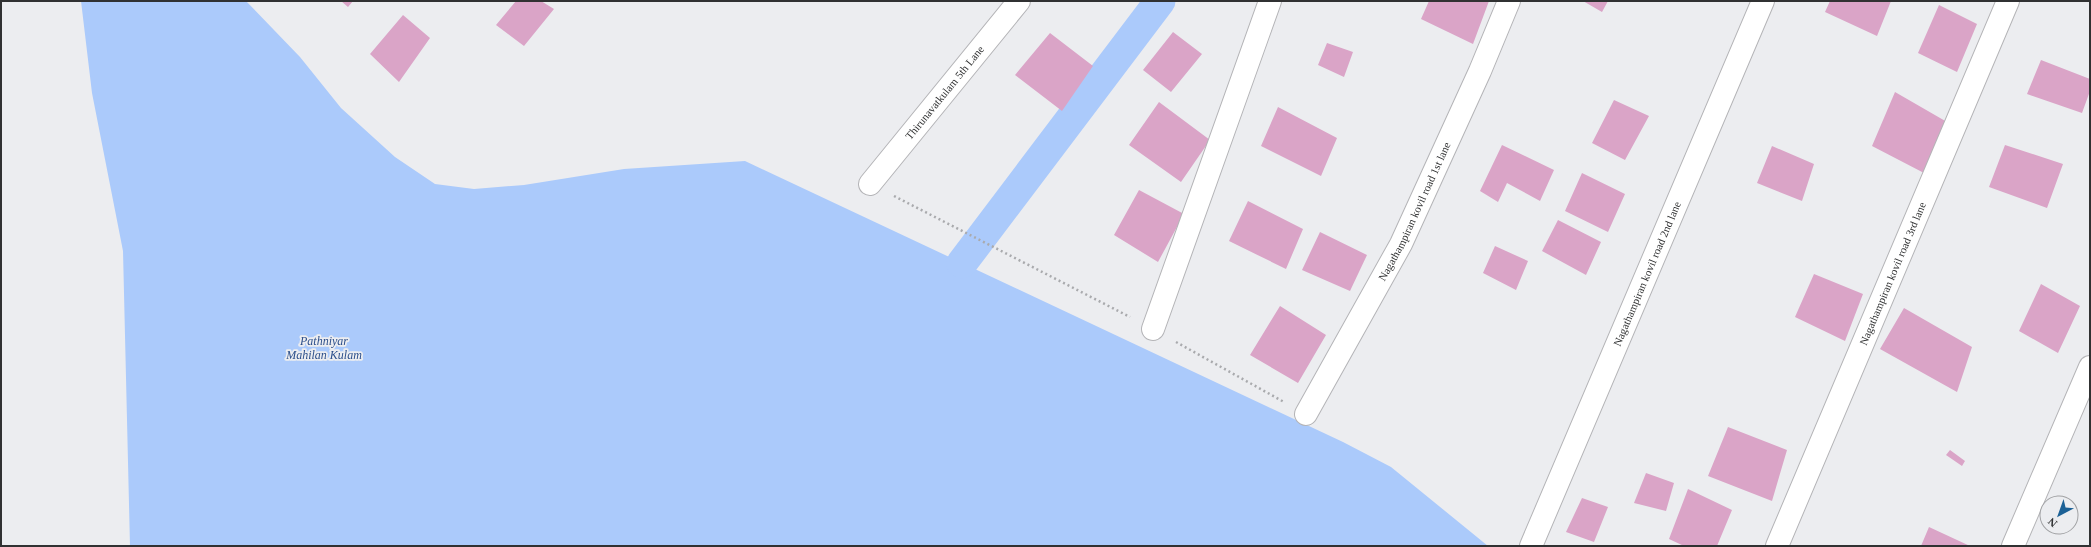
<svg xmlns="http://www.w3.org/2000/svg" width="2091" height="547" viewBox="0 0 2091 547" font-family="'Times New Roman',serif">
<style>
.water{fill:#abcafb}
.lines{fill:none;stroke-linecap:round;stroke-linejoin:round}
.canal{stroke:#abcafb;stroke-width:31}
.building{fill:#daa4c7}
.minor-casing{stroke:#b4b4b7;stroke-width:24}
.path{stroke:#a9aaad;stroke-width:2.5;stroke-dasharray:2 3;stroke-linecap:butt}
.minor{stroke:#fff;stroke-width:22}
.labels{text-anchor:middle;dominant-baseline:central;stroke-width:3.5;stroke-linejoin:round;paint-order:stroke}
.street-label{font-size:11px;fill:#303132;stroke:#ecedf0}
.water-label{font-size:12px;font-style:italic;fill:#2c4f8b;stroke:#ecedf0}
</style>
<rect width="100%" height="100%" fill="#ecedf0"/>
<path class="water" d="M81,1H246L300,57L341,108L395,157L435,184L474,189L524,185L624,169L745,161L1343,442L1391,467L1488,546H130L123,251L92,93Z"/>
<g class="lines">
<path class="canal" d="M962,263L1160,1"/>
</g>
<path class="building" d="M341,1H353L348,7Z
M516,1H541L554,9L524,46L496,25Z
M1429,1H1489L1473,44L1421,19Z
M1583,1H1608L1602,12Z
M1830,1H1891L1877,36L1825,12Z
M1939,5L1977,24L1957,72L1918,53Z
M403,15L430,38L399,82L370,54Z
M1173,32L1202,54L1171,92L1143,70Z
M1050,33L1093,66L1062,111L1015,75Z
M1327,43L1353,52L1344,77L1318,65Z
M2041,60L2090,79V91L2082,113L2027,94Z
M1895,92L1947,122L1924,173L1872,146Z
M1614,100L1649,116L1625,160L1592,143Z
M1159,102L1210,140L1181,182L1129,145Z
M1278,107L1337,138L1321,176L1261,146Z
M1502,145L1554,170L1540,201L1507,183L1498,202L1480,191Z
M2005,145L2063,164L2047,208L1989,187Z
M1772,146L1814,164L1802,201L1757,183Z
M1582,173L1625,194L1608,232L1565,211Z
M1139,190L1184,214L1158,262L1114,235Z
M1248,201L1303,229L1286,269L1229,241Z
M1558,220L1601,242L1586,275L1542,251Z
M1320,232L1367,255L1350,291L1302,270Z
M1495,246L1528,261L1516,290L1483,273Z
M1814,274L1863,294L1845,341L1795,317Z
M2041,284L2080,306L2058,353L2019,331Z
M1280,306L1326,335L1298,383L1250,355Z
M1904,308L1972,347L1957,392L1880,349Z
M1728,427L1787,450L1772,501L1708,476Z
M1950,450L1965,461L1962,466L1946,455Z
M1646,473L1674,483L1666,511L1634,503Z
M1688,489L1732,510L1717,546H1684L1669,539Z
M1582,498L1608,507L1594,542L1566,532Z
M1929,527L1970,546H1921Z"/>
<g class="lines">
<defs>
<g id="minor">
<path id="s1" d="M870,184L1019,1"/>
<path d="M1153,329L1270,1"/>
<path id="s2" d="M1306,414L1401,244L1480,71L1509,1"/>
<path id="s3" d="M1531,546L1763,1"/>
<path id="s4" d="M1777,546L2008,1"/>
<path d="M2013,546L2090,367"/>
</g>
</defs>
<use href="#minor" class="minor-casing"/>
<path class="path" d="M894,196L1130,317
M1176,342L1284,402"/>
<use href="#minor" class="minor"/>
</g>
<g class="labels">
<g class="street-label">
<text stroke="none"><textPath href="#s1" startOffset="118">Thirunavatkulam 5th Lane</textPath></text>
<text stroke="none"><textPath href="#s2" startOffset="230">Nagathampiran kovil road 1st lane</textPath></text>
<text stroke="none"><textPath href="#s3" startOffset="296">Nagathampiran kovil road 2nd lane</textPath></text>
<text stroke="none"><textPath href="#s4" startOffset="296">Nagathampiran kovil road 3rd lane</textPath></text>
</g>
<g class="water-label">
<text x="324" y="341">Pathniyar<tspan x="324" dy="14">Mahilan Kulam</tspan></text>
</g>
</g>
<rect width="2091" height="547" fill="none" stroke="#303132" stroke-width="4"/>
<g transform="translate(2059 515) rotate(221)"><circle r="19" fill="#ecedf0" stroke="#a1a2a4"/>
<path d="M0-3L7 15L0 10L-7 15Z" fill="#1c6196"/>
<text y="-6" font-size="11" font-weight="bold" text-anchor="middle" fill="#303132">N</text>
</g>
</svg>
